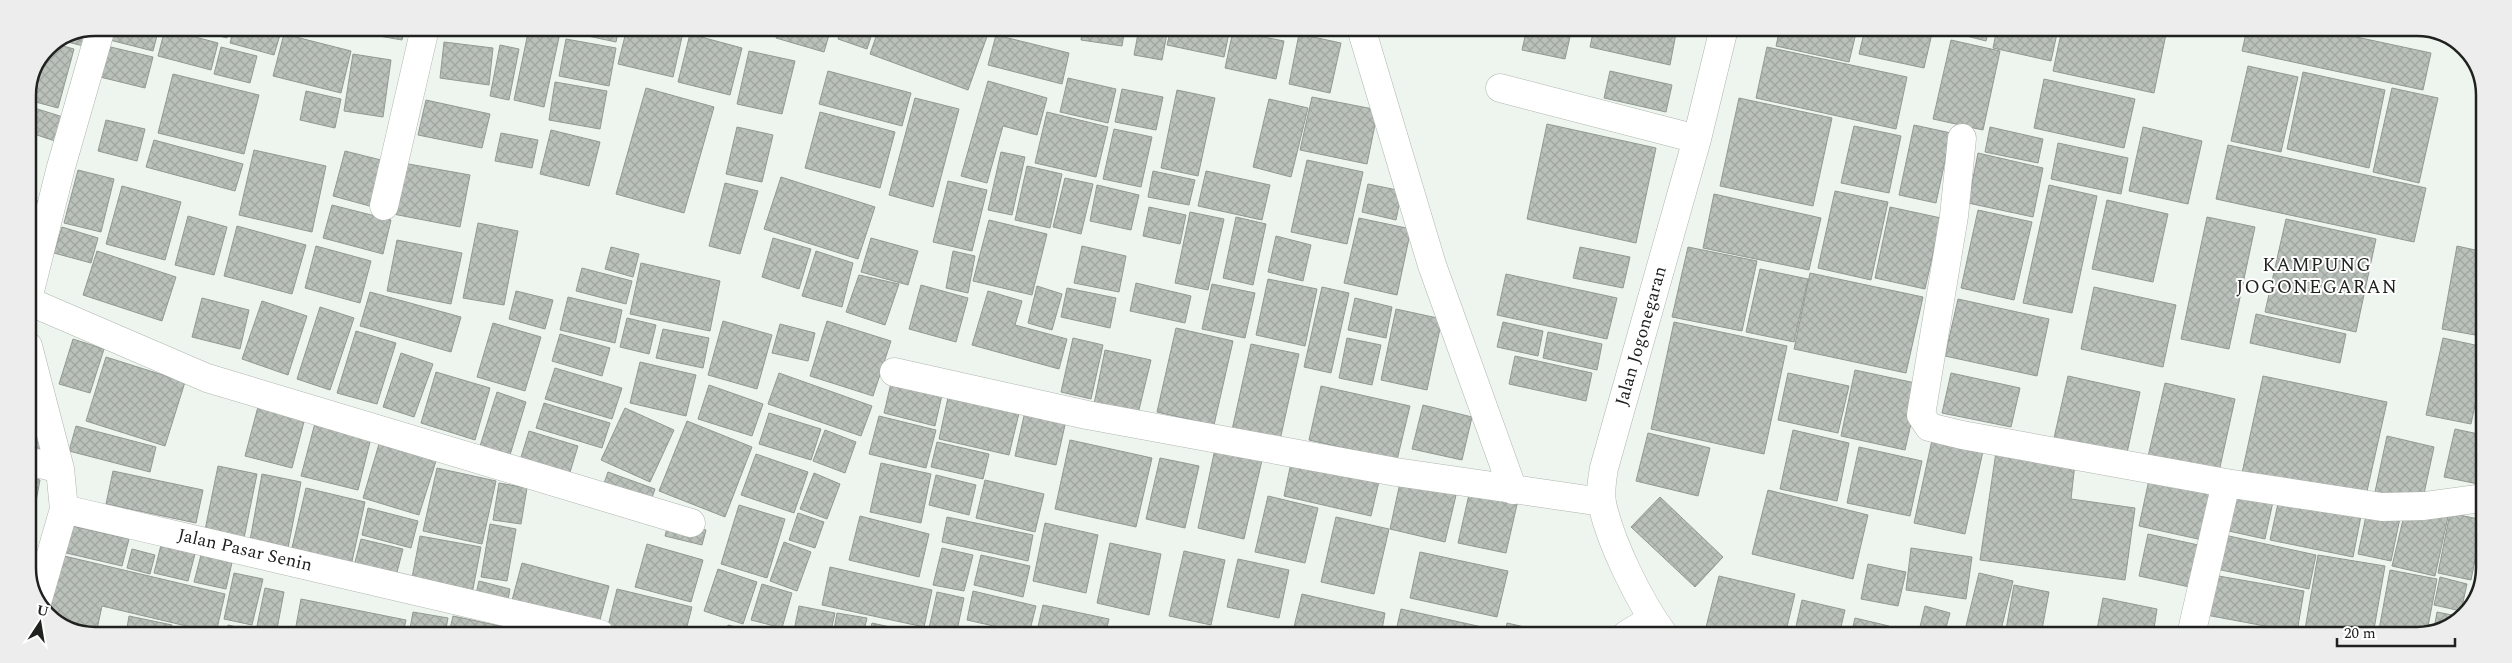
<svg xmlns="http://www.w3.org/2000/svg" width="2512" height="663" viewBox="0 0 2512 663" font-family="Spectral,serif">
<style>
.building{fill:url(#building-cross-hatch);stroke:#929892}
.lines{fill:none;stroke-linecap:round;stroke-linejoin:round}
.minor-casing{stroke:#afb5af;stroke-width:29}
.minor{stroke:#fff;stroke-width:28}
.labels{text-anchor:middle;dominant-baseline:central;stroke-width:4;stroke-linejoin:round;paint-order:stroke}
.street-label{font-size:18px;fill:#202220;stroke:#fff}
.neighbourhood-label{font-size:19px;letter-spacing:1px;fill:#202220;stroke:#fff}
.rim{fill:none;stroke:#202220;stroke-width:2.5}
</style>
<defs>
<pattern id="building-cross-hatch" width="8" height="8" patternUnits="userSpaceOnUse" patternTransform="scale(1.25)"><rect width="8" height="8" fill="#bac0ba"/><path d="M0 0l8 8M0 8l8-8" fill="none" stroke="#a0a5a0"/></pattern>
</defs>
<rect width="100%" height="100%" fill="#eef5ef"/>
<path class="building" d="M93,28L88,47L63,41Z
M105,28H159L153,51L102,38Z
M189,28H229L227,38Z
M234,28H282L274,55L230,43Z
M368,28H405L402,40L367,34Z
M529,28H561L544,107L514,100Z
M570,28H619L616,42L569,32Z
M627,28H684L673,77L618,64Z
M743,28H769L767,35Z
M779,28H831L824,52L776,38Z
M841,28H874L867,49L838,39Z
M879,28H990L968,90L870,54Z
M1083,28H1125L1122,46L1081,40Z
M1139,28H1168L1162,60L1134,55Z
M1171,28H1230L1224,57L1167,45Z
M1527,28H1572L1565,59L1522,50Z
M1594,28H1677L1670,65L1590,47Z
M1780,28L1857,29L1849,62L1776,46Z
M165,29L218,43L211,70L158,56Z
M1865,29H1933L1924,68L1859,54Z
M1939,29H1989L1986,41Z
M1997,29H2058L2051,61L1993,48Z
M2062,29H2167L2154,93L2053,71Z
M2247,29H2319L2431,53L2423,90L2242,51Z
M1233,31L1284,41L1276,79L1225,68Z
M284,34L351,51L341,93L273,76Z
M690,34L742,48L730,95L678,82Z
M1299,34L1341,43L1330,93L1289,84Z
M996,35L1069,53L1062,84L988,65Z
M566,39L616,48L609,86L559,76Z
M1951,40L2000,51L1983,130L1933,119Z
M444,42L493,48L489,85L440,78Z
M56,44L74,49L58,108L28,100L48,47Z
M102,45L153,57L145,88L96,76Z
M500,45L519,49L509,100L490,96Z
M221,47L257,56L250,83L214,74Z
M1767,47L1907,77L1896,129L1756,98Z
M749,51L795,61L782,114L737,104Z
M353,54L391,60L383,117L344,111Z
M2248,66L2298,77L2281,152L2231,141Z
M828,71L911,93L902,126L819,104Z
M1610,71L1672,85L1666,112L1604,98Z
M2303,72L2385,90L2369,168L2287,149Z
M173,74L259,95L244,154L158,133Z
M1068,78L1116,89L1108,123L1060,112Z
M2044,79L2135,99L2124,148L2034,128Z
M988,81L1047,98L1037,135L1003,126L987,183L961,176Z
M555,82L607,91L600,129L549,120Z
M646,88L714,107L684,213L616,194Z
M2392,88L2438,98L2419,183L2373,172Z
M1122,89L1163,97L1156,130L1115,122Z
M1177,90L1215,98L1198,176L1161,168Z
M306,91L341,99L335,128L300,120Z
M1312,97L1378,110L1367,164L1300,150Z
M915,98L959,109L933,207L889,195Z
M1739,98L1832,118L1813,206L1720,186Z
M1269,99L1308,108L1291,177L1253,167Z
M426,100L490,114L482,148L418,135Z
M28,106L63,117L55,141L28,132Z
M820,112L895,132L880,188L805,168Z
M1047,112L1108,127L1096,177L1035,163Z
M106,120L145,129L137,161L98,151Z
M1547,124L1656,148L1636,243L1527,219Z
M1914,125L1951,133L1936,203L1899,195Z
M1854,126L1901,136L1889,193L1841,183Z
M737,127L773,135L762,182L726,174Z
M1990,127L2043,139L2038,163L1985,152Z
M2143,127L2202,141L2188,204L2129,191Z
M1114,129L1152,137L1141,187L1103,179Z
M551,130L600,142L589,186L540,174Z
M501,133L538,140L532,168L495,161Z
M28,138L36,141L28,164Z
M154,140L243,164L235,191L146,167Z
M2058,143L2128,158L2121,194L2051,179Z
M2228,145L2426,188L2414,242L2216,199Z
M254,150L326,166L312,232L239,215Z
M345,151L389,162L377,208L333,196Z
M1001,152L1025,157L1012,215L988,210Z
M1978,153L2043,168L2033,217L1968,203Z
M1307,160L1363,172L1347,244L1291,232Z
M403,163L470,175L460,227L393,214Z
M1027,166L1062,174L1050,228L1015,220Z
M78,170L114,179L101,232L64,223Z
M1153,171L1195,180L1189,205L1148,197Z
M1206,171L1270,185L1262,220L1198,206Z
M781,177L875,207L858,259L764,229Z
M1065,178L1093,184L1081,234L1053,227Z
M948,181L987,190L972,251L933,242Z
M725,183L758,191L740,254L709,246Z
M1368,184L1402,191L1396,220L1362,212Z
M1097,185L1139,195L1131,230L1090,221Z
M2049,185L2097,196L2072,313L2023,303Z
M122,186L181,202L165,260L106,244Z
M1835,191L1888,202L1871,280L1818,268Z
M1714,194L1821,218L1809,270L1703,248Z
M28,198L42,202L28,253Z
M2107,200L2168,214L2153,282L2092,269Z
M332,205L391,220L383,254L323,238Z
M1149,207L1186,215L1180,244L1143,236Z
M1890,207L1941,218L1925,289L1875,278Z
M1978,210L2032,222L2014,300L1961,288Z
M1190,212L1224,219L1208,290L1175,283Z
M188,216L227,227L214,275L175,265Z
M1236,217L1266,224L1253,285L1223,278Z
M2207,217L2255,227L2229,349L2181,339Z
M1359,218L1411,229L1397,295L1344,283Z
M2286,219L2376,239L2356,332L2265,312Z
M989,220L1047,234L1032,295L973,281Z
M478,223L518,231L504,305L463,298Z
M237,226L306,245L292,294L224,276Z
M62,227L98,238L91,263L54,253Z
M1276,236L1311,245L1303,281L1268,272Z
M773,238L811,249L799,289L762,277Z
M871,238L918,251L908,285L861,272Z
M397,240L462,253L451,304L387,291Z
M316,246L371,261L360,303L305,288Z
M1082,246L1126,256L1119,292L1074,283Z
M2457,246L2484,252V289L2475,335L2442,329Z
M611,247L639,254L633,277L605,269Z
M1580,247L1630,257L1623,288L1573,278Z
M1688,247L1757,261L1742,331L1672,317Z
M97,251L176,277L162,321L83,295Z
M816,251L853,263L842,307L802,296Z
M953,251L975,256L968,293L946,288Z
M641,263L720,281L710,331L630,314Z
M582,268L632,281L626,304L576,291Z
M1760,269L1808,279L1794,342L1746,332Z
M1810,273L1923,297L1906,373L1794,349Z
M1506,274L1617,298L1607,339L1497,315Z
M859,275L899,284L885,325L846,312Z
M1268,279L1317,289L1305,346L1256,335Z
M1136,283L1191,296L1185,323L1130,311Z
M1212,284L1255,293L1245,338L1202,329Z
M921,285L968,298L956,342L909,329Z
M1037,286L1062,294L1052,330L1028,323Z
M1322,287L1349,293L1331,373L1304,367Z
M2094,287L2176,305L2163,367L2081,349Z
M1067,288L1116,298L1110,328L1061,317Z
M516,291L553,300L545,329L509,319Z
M988,291L1022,301L1015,325L1067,339L1059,369L972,345Z
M370,292L461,317L451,352L360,326Z
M568,297L622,310L615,343L560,330Z
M202,298L249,310L240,349L192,337Z
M1355,298L1392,307L1386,338L1348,330Z
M1958,299L2049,319L2037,376L1945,356Z
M262,301L307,316L288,375L242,359Z
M320,307L354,318L330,390L297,379Z
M1396,309L1442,319L1427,390L1381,380Z
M2256,314L2346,334L2340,363L2250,343Z
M627,318L656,325L649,354L620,347Z
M723,321L772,335L757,389L708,375Z
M827,321L891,341L873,396L810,376Z
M1503,322L1543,331L1538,356L1497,347Z
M1674,322L1787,346L1764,454L1651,429Z
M493,323L541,337L525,391L477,377Z
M780,324L815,333L808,361L772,353Z
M1176,328L1233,341L1214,425L1157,412Z
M663,329L709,338L703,368L656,358Z
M356,331L396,343L377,404L337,393Z
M1548,332L1602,344L1597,370L1543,358Z
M560,334L610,348L602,376L552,361Z
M1073,338L1103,345L1091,399L1061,392Z
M1347,338L1381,345L1372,385L1339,378Z
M2443,338L2484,347V363L2471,424L2426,415Z
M73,339L104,349L90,393L59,384Z
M1251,344L1299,354L1280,440L1232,430Z
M1105,350L1151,360L1138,414L1094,404Z
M401,353L433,364L414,417L383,407Z
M1515,356L1592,373L1586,401L1509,384Z
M106,357L185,382L165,446L86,421Z
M640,362L696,375L686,416L630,403Z
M555,368L622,388L612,419L545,399Z
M1855,370L1920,384L1905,450L1841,436Z
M436,372L490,388L475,440L421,423Z
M779,373L872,406L861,436L768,404Z
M1788,373L1849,386L1838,433L1778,420Z
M1951,373L2020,388L2011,427L1942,413Z
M2068,376L2140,392L2127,453L2054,438Z
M2263,376L2387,402L2365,500L2242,473Z
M891,383L942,395L935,426L884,413Z
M2165,383L2235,399L2218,476L2147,461Z
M709,385L763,404L752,436L698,419Z
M1321,386L1410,406L1397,460L1309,440Z
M497,392L526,402L510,455L480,446Z
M949,393L1020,409L1009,455L939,439Z
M260,399L307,410L292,468L245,456Z
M544,403L610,423L602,448L536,428Z
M1423,405L1472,417L1462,460L1412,449Z
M1026,407L1067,416L1056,465L1015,456Z
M625,408L674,430L650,482L601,460Z
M769,413L821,429L811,460L759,444Z
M879,416L936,430L926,468L869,454Z
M687,421L752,447L725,517L659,491Z
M28,423L38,426L45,457L28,453Z
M315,423L371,438L358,490L301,476Z
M76,426L156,447L150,472L69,451Z
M2455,429L2483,435V485L2444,477Z
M825,430L856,442L845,473L813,461Z
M1793,430L1849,443L1837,501L1780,489Z
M529,431L578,446L567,482L518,467Z
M1648,433L1710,448L1698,496L1636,481Z
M2387,436L2434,447L2422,503L2375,492Z
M1070,440L1152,458L1136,527L1055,509Z
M1932,440L1983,451L1965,534L1914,523Z
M937,442L989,454L983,479L931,467Z
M379,444L436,461L419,515L363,498Z
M1859,447L1922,461L1910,516L1847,503Z
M1215,449L1262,460L1244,539L1198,528Z
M1996,452L2075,463L2071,499L2135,508L2125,580L1980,560Z
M756,454L808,472L794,513L741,495Z
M1160,458L1199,466L1185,528L1146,519Z
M1292,458L1380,477L1371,516L1284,496Z
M881,463L931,474L921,523L870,512Z
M218,466L257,474L243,543L204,535Z
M437,468L496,481L482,544L423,531Z
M113,471L203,490L196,523L106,504Z
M608,472L655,489L648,509L601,492Z
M814,473L840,484L827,519L800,509Z
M262,474L301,482L287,553L249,546Z
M936,475L976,485L969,515L929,505Z
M2150,475L2218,490L2207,541L2139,526Z
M28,477L40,480L31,529H28Z
M1401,478L1457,491L1445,542L1390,529Z
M985,480L1044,494L1035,532L976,518Z
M499,483L527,488L521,524L493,520Z
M306,488L365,502L351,566L291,552Z
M2233,488L2274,497L2265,539L2224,530Z
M1470,490L1518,500L1506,553L1458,543Z
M1768,490L1868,515L1853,579L1752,554Z
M1268,496L1318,508L1305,563L1255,552Z
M1660,497L1723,557L1695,587L1631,527Z
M2279,499L2361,516L2353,557L2270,540Z
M739,505L785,519L767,578L721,564Z
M2406,507L2448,517L2435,576L2392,566Z
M368,508L418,521L411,548L362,535Z
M2367,511L2400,518L2391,561L2358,554Z
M798,513L824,522L815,548L789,540Z
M2450,513L2483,520L2471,580L2438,573Z
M860,516L929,534L919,577L849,560Z
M947,517L1033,535L1028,561L942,542Z
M1336,517L1389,529L1374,594L1321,582Z
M669,521L706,530L702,545L665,536Z
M1045,523L1098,535L1086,593L1033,581Z
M490,524L516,529L507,581L481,577Z
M68,525L129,539L122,566L62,552Z
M2148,534L2203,546L2194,588L2139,576Z
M2220,534L2316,555L2309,589L2212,568Z
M420,536L481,547L472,594L411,583Z
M361,539L403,549L396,576L354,566Z
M162,541L196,550L188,581L154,573Z
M784,542L811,552L797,591L770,581Z
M2483,542V567L2478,566Z
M1110,543L1161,554L1149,615L1097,603Z
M647,544L703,560L691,602L635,587Z
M942,548L973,555L964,591L933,585Z
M1911,548L1972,557L1966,599L1906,590Z
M132,549L155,555L150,574L127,568Z
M202,551L233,558L226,589L194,582Z
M1184,551L1225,560L1211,625L1169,616Z
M1420,552L1508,571L1497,617L1410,598Z
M60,555L225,594L216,633L102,606L96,634H82L46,614Z
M981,555L1030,566L1023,597L974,585Z
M2318,555L2385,566L2373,635H2344L2305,629Z
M1238,559L1289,570L1279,618L1227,607Z
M522,563L609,586L598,627L511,604Z
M1868,564L1906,572L1898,606L1861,599Z
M830,567L932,590L924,627L822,605Z
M718,569L757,582L743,624L704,611Z
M2390,570L2437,579L2427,632L2417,635H2378Z
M234,573L263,579L252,625L224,619Z
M1979,573L2013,581L2000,634L1966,626Z
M2213,575L2304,591L2297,632L2206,615Z
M1719,576L1795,594L1785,635H1704Z
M2440,577L2467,584L2461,611L2434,605Z
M479,581L510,589L507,605L475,598Z
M762,584L792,593L782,628L751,620Z
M2014,585L2049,592L2041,635H2005Z
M265,588L284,592L277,629L257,626Z
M617,589L692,607L685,634H626L607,630Z
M2471,590L2477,592L2467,609Z
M973,591L1036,606L1029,634L967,620Z
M937,592L964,598L956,635L928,633Z
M1302,594L1385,613L1381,635H1292Z
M2103,598L2157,609L2153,635H2096Z
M301,599L406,620L403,634H339L296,626Z
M1802,600L1845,610L1839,635H1794Z
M1043,605L1109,619L1105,635H1036Z
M799,606L835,613L830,635H793Z
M1925,606L1950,613L1944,635H1918Z
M1401,609L1491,629L1490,635H1395Z
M413,612L448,618L445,634H409Z
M2437,612L2462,617L2434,629Z
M837,613L867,618L863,635H833Z
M129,616L172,625L170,634H126Z
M453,616L519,630L518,634H449Z
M1855,618L1889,626L1887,635H1851Z
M872,623L926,635H869Z
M1507,623L1551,633V635H1505Z
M228,625L263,633L262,634H226Z
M728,625L767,635H726Z
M176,628L195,632L194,634H174Z
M524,629L545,634H523Z
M976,629L1003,635H975Z
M285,630L308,634H284Z
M1125,631L1143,635H1124Z"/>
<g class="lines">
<defs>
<path id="minor" d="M1361,28L1432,265L1513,490
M1500,88L1697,139
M1962,138L1954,216L1921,415L1929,427L1962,435L2226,483L2382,507L2424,506L2483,498
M384,206L425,28
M28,299L61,167L101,28
M28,301L207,378L691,523
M28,346L60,469L64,509L38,599
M894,372L1087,415L1396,472L1602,502
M28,461L60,469
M64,509L600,634
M1626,635L1652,619
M1664,635C1640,603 1610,542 1602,503C1600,491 1602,480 1604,468L1697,139L1724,28
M2191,635L2226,483"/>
</defs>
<use href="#minor" class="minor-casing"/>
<use href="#minor" class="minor"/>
</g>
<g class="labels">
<g class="street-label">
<text transform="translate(1641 336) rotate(-74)">Jalan Jogonegaran</text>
<text transform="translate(245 550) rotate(13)">Jalan Pasar Senin</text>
</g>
<g class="neighbourhood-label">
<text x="2317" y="265">KAMPUNG<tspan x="2317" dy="22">JOGONEGARAN</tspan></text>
</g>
</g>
<path d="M0 0H2512V663H0ZM95 36H2417A59 59 0 0 1 2476 95V568A59 59 0 0 1 2417 627H95A59 59 0 0 1 36 568V95A59 59 0 0 1 95 36Z" fill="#ededed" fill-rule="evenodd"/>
<path class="rim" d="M95 36H2417A59 59 0 0 1 2476 95V568A59 59 0 0 1 2417 627H95A59 59 0 0 1 36 568V95A59 59 0 0 1 95 36Z"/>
<g transform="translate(40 623) rotate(12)" stroke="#ffffff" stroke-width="4" paint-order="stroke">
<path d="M0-4L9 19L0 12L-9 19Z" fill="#202220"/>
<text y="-8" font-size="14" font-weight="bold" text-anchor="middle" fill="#202220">U</text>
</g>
<path d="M2337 638v8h118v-8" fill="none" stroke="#202220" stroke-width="2.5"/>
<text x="2344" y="638" font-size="15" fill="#202220" stroke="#ffffff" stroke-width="4" paint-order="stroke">20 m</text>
</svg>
